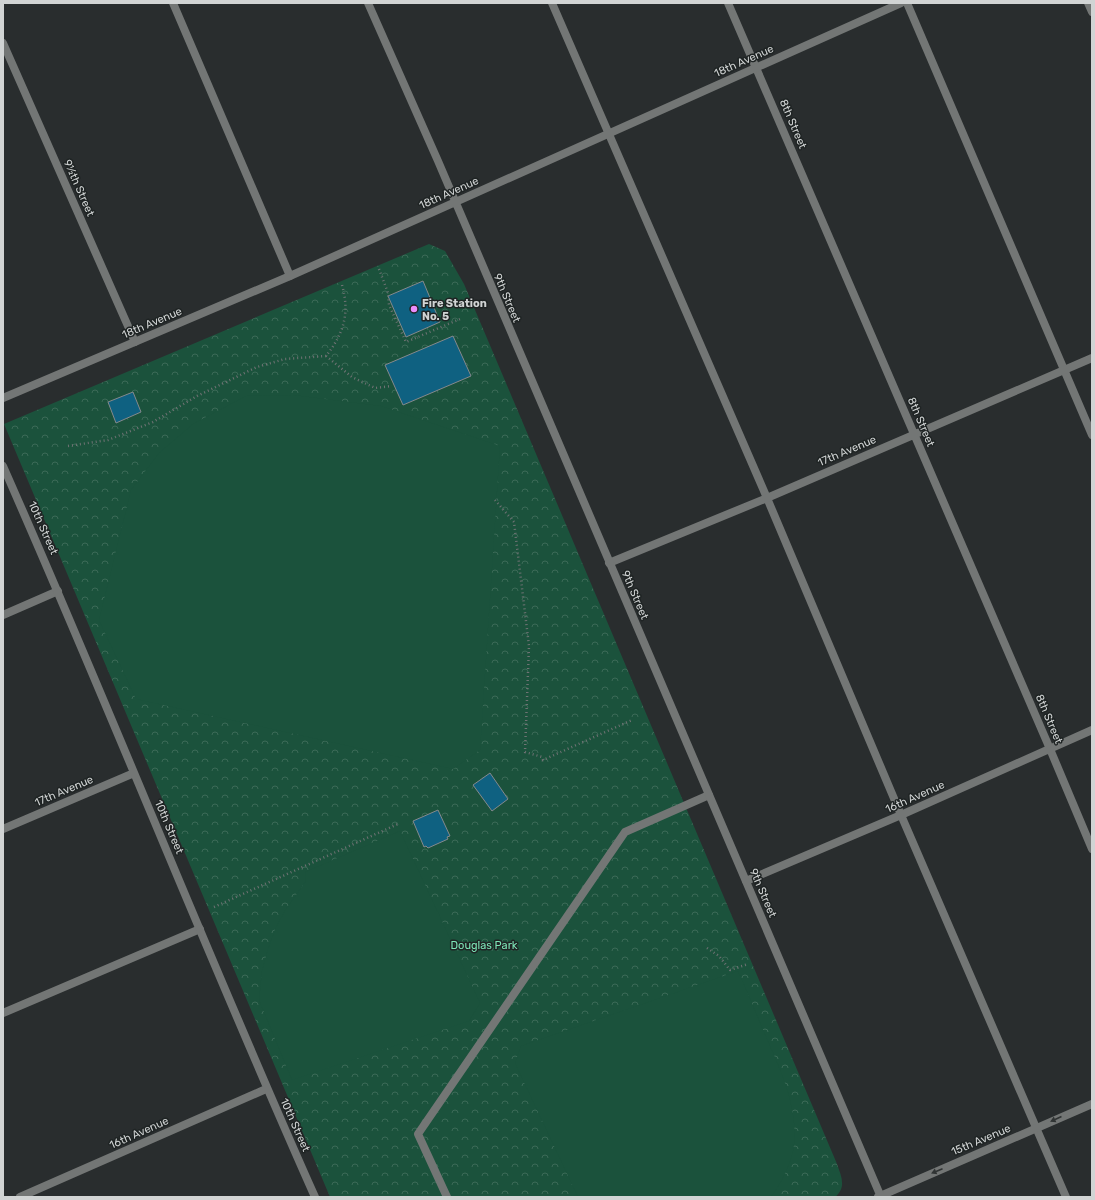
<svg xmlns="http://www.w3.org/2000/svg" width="1095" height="1200" viewBox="0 0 1095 1200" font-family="Rubik,sans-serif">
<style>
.park{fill:url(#park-crowns)}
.pitch{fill:#1b523c}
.building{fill:#0f6181;stroke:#85898c}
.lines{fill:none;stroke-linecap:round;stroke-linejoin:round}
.path{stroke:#6f7374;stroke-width:2.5;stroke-dasharray:1 3;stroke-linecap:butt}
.service{stroke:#737675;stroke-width:8}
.minor{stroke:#737675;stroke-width:8}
.tertiary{stroke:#737675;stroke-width:8}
.oneway{fill:#303434}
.poi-dot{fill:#ea8dfc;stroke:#1f2424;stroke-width:1.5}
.labels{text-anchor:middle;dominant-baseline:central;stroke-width:3;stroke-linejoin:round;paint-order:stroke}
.street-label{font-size:11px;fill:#d1d4d4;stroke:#1f2424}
.poi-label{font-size:11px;font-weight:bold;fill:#d1d4d4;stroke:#1f2424;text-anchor:start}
.park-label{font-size:11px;fill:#7de6b8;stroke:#1f2424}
</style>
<defs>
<pattern id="park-crowns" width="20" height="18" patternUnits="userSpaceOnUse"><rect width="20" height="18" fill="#1b523c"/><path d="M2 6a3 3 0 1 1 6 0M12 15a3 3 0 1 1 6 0" fill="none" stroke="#3b6a57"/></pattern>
</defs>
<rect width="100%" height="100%" fill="#292d2e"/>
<path class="park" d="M429,244L445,251L464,284L837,1164C841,1176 847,1187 835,1197H330L4,424Z"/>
<path class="pitch" d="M293,395L381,406L500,446L480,750L453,769L136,699L99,620L131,490L159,453L193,424L246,396Z
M400,831L480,1003L469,1021L292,1080L259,1000L262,971L268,949L276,927L286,909L306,881L305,872Z
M738,971C748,993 757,1016 767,1039C781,1071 798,1108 794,1144C793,1160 781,1184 771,1197H578L515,1063L521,1046Z"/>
<path class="building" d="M423,281L440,322L406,337L388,296Z
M453,336L471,376L403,405L385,365Z
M133,392L141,412L116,423L108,402Z
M490,773L508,799L492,811L473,785Z
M438,810L450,836L447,837L448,839L428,848L426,846L424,847L413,821Z"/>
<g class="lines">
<path class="path" d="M379,269L388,293L389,305L406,342L460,319
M326,356L352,377L375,388L392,386
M68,446L108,440L153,422L197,396L257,367L285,359L326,356C344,333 350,313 342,285
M495,500L514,522L529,646L525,752L542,757L543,760L632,720
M214,907L398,824
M707,948L719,956L730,970L748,964"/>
<path class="service" d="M173,3L290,276
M552,3L767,498L901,815L1066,1197
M907,3L1092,435
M3,615L58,591
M3,1013L200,929
M447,1197L418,1134L625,832L709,795"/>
<path class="minor" d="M728,3L1050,749L1092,849
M1088,3L1092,12
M3,43L135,342
M3,466C110,708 207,955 315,1197
M609,563L767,498L1092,358
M3,829L134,773
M746,881L901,815L1092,730
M20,1197L266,1089
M878,1197L1092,1104"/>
<path class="tertiary" d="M368,3L438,161L881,1197
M3,398L290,276L901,3"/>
</g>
<defs><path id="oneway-solid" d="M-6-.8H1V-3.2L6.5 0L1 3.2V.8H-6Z"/></defs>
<g class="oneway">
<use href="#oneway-solid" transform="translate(1056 1119) rotate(156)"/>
<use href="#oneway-solid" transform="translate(937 1171) rotate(157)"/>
</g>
<circle class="poi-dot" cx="414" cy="309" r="4"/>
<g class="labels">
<g class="street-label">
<text transform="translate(744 61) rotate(-24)">18th Avenue</text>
<text transform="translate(793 124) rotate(67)">8th Street</text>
<text transform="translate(79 188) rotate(66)">9½th Street</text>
<text transform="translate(449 193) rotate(-24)">18th Avenue</text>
<text transform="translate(507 298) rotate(67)">9th Street</text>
<text transform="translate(152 323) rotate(-23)">18th Avenue</text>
<text transform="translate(921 422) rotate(67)">8th Street</text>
<text transform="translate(847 451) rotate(-23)">17th Avenue</text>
<text transform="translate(43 528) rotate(66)">10th Street</text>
<text transform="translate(635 595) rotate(67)">9th Street</text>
<text transform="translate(1049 719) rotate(67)">8th Street</text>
<text transform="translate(64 791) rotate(-23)">17th Avenue</text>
<text transform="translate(915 797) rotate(-24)">16th Avenue</text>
<text transform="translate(169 827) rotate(67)">10th Street</text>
<text transform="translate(763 893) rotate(67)">9th Street</text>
<text transform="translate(295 1125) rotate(66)">10th Street</text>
<text transform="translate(139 1133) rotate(-24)">16th Avenue</text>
<text transform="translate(981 1140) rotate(-23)">15th Avenue</text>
</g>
<g class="poi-label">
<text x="422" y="303">Fire Station<tspan x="422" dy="13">No. 5</tspan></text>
</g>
<g class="park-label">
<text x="484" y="945">Douglas Park</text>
</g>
</g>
<rect width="1095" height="1200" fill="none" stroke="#d1d4d4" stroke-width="8"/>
</svg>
